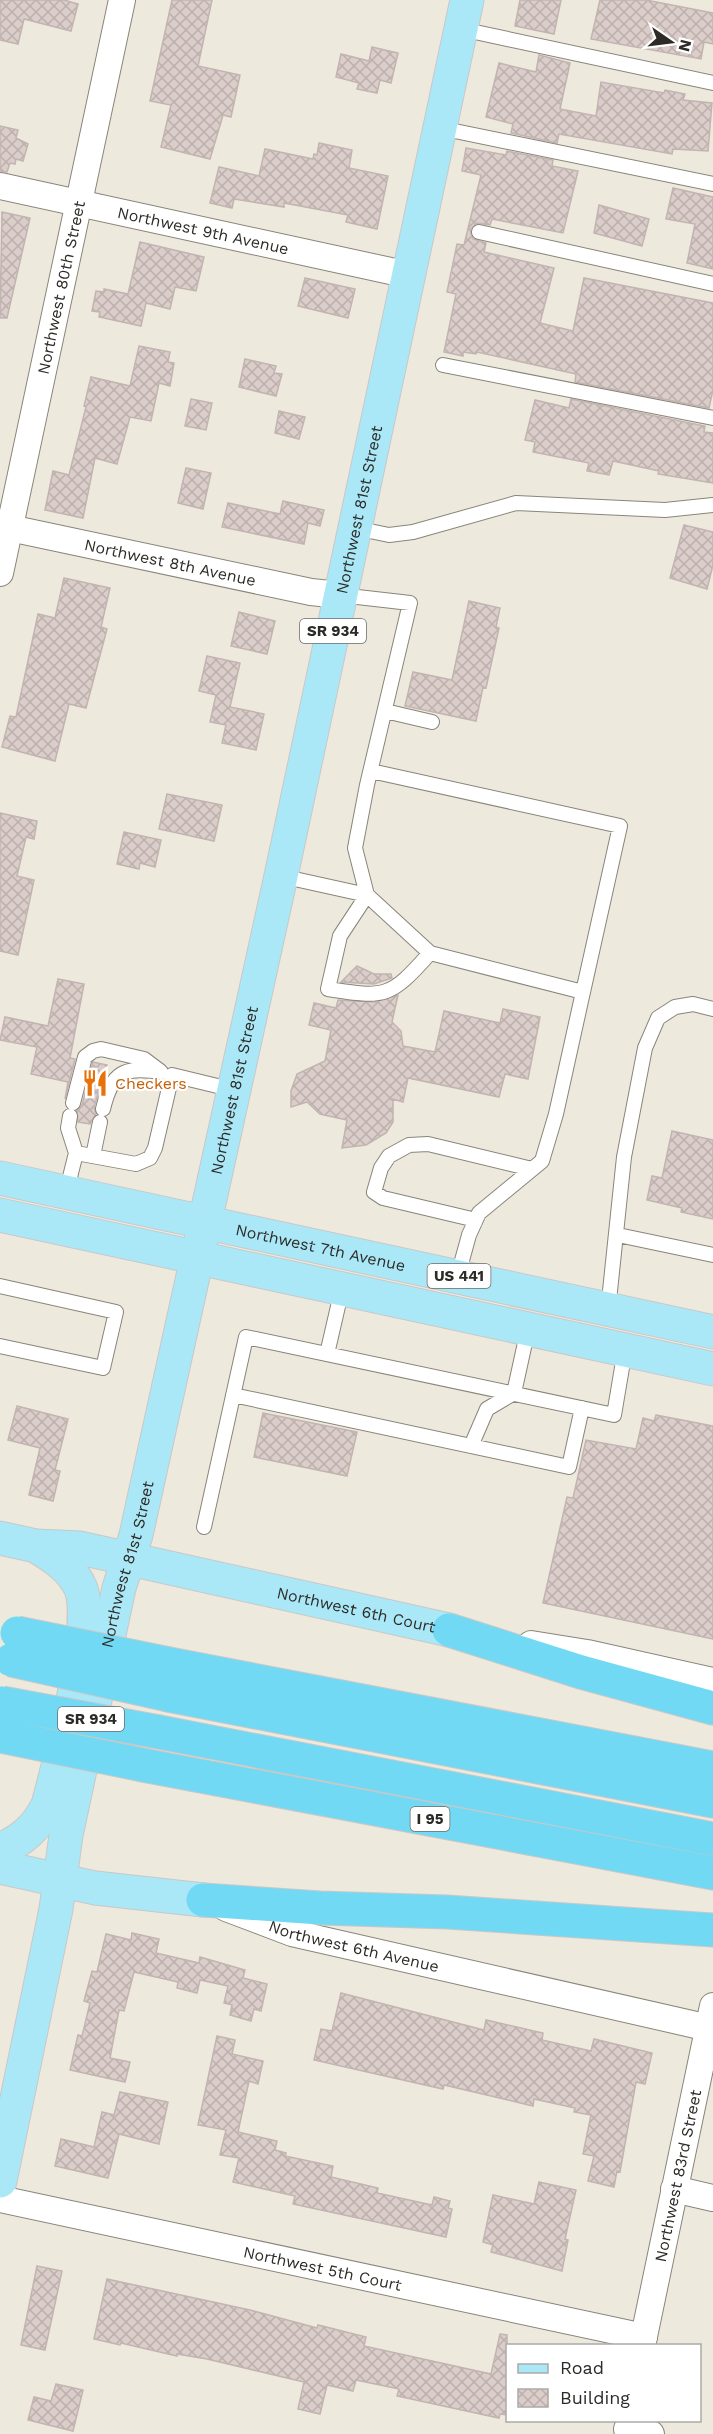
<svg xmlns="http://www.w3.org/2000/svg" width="713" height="2434" viewBox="0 0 713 2434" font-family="'Work Sans',sans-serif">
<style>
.building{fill:url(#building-cross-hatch);stroke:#c2b4b1;stroke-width:1.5}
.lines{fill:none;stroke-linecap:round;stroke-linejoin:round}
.lane-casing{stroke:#89857a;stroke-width:16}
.street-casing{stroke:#89857a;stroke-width:28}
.primary-casing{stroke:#c8c8c7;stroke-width:35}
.highway-casing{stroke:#c8c8c7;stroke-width:35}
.lane{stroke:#fff;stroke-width:14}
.street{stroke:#fff;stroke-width:26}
.primary{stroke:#aae8f8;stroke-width:33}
.highway{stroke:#72d9f4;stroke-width:33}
.highway-bridge-casing{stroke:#c8c8c7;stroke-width:35;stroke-linecap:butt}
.highway-bridge{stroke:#72d9f4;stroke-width:33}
.labels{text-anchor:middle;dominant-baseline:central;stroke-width:4.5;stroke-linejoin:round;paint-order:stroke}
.shield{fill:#fff;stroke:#6c6b68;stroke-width:1.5}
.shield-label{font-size:15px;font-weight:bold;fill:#2d2b27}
.street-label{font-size:16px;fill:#2d2b27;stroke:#fff}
.food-label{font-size:16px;fill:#c56008;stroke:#fff;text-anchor:start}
</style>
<defs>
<pattern id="building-cross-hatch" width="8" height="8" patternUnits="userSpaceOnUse" patternTransform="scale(1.5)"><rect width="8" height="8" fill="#dbcdc9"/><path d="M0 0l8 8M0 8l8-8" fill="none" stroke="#bcb0ad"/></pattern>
</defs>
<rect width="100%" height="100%" fill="#eee9dd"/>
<path class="building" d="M0,0H64L78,4L71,31L24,19L18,44L0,40Z
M172,0H212L198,66L240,75L231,117L223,115L210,159L161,147L171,105L150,101Z
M520,0H561L554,34L515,26Z
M600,0H646L713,13V44L704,42L701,59L591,39Z
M372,47L398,53L391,83L380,80L377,93L357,89L359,83L336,77L341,54L369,61Z
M539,55L570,63L560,109L596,116L601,82L664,93L665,90L685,94L683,100L712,103L708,151L673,149L672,154L559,134L557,143L511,133L513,124L486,117L499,63L536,72Z
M0,126L18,130L16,138L28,144L23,161L16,159L15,164L10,163L7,172L0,171Z
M319,143L352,150L349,168L388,176L377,229L346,222L348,215L284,203V207L234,199L232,208L210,203L219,167L259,176L265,149L313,159L314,154L317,155Z
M466,148L506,155L507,151L553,160L552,166L578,171L563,233L492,219L490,225L477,223L470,230L473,239L486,243L484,252L554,268L540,323L573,331L584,278L713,303V390L709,408L575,382L576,374L477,352L476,354L463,352V356L444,352L456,294L447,292L457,244L464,245L481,175L462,171Z
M673,188L713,197V269L687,263L695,224L666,219Z
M599,205L649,219L642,246L594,233Z
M2,212L30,218L7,318H0Z
M140,242L204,257L196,291L175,287L170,309L146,303L141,326L99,317L100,312L92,311L96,291L104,292V289L128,294Z
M305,278L355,289L348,318L298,306Z
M139,346L170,352L168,362L174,363L170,386L159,383L151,421L130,417L117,464L95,458L83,518L45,510L53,471L69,475L86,407L84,406L91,377L130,386Z
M245,359L276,366L274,373L282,374L276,396L239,387Z
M191,399L212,403L206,430L185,426Z
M571,399L705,426L704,432L713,433V483L658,474L659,471L613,461L609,475L587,471L589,463L533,452L535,442L525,440L535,400L569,408Z
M279,411L305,417L299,439L275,433Z
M186,468L211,473L203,509L178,503Z
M283,501L324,510L320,526L308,523L304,544L222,527L228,503L280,514Z
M684,525L713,532V565L707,589L670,578Z
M64,578L110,588L101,627L107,629L86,708L69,704L55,761L2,747L10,716L16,717L38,614L55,618Z
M469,601L500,608L496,627L499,628L486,688L483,687L476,721L405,706L413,672L452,680Z
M239,612L275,621L267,654L231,646Z
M207,656L240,663L230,707L264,714L256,750L222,743L226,725L210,722L216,695L199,691Z
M167,794L222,805L214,841L159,829Z
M0,813L37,821L34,839L26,837L17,876L34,880L18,955L0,951Z
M124,832L161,840L155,867L140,863L139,869L117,864Z
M357,966L374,974H391L392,978L374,984L341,982Z
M58,979L84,984L70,1058L75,1059L65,1099L68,1082L31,1074L37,1047L0,1040L5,1017L48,1026Z
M398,995L392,1022L401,1031L403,1046L435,1052L444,1011L500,1023L503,1009L540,1017L528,1079L505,1074L499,1097L408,1078L403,1102L393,1099V1122L386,1133L366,1145L342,1148L347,1120L320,1114L307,1102L291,1107V1091L297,1074L325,1061L331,1030L309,1025L314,1003L336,1008L338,1000L375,1002Z
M93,1062L107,1065L94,1107L96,1114L90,1124L78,1122L77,1111L82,1105Z
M672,1131L713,1140V1219L681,1212L682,1208L647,1200L652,1176L662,1178Z
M17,1406L68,1419L55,1470L60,1471L53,1501L29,1495L40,1448L8,1440Z
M263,1413L357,1432L347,1476L254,1457Z
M656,1415L713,1426V1639L543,1603L567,1497L573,1498L586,1440L636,1449L643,1418L654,1421Z
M132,1933L159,1939L156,1953L199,1963L200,1957L245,1970L243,1978L267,1984L261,2011L254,2009L251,2021L230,2015L232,2005L224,2003L228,1986L200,1980L197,1993L177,1988L178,1982L134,1972L124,2011L119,2010L110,2058L130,2062L125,2082L70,2070L78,2035L82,2036L90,2003L84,2001L92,1971L97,1972L106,1934L131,1940Z
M341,1993L484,2030L486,2020L543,2033L542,2040L591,2051L594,2039L652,2053L645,2084L636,2082L620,2172L617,2171L614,2187L588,2181L594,2156L583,2154L591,2115L574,2112L575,2108L534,2099L533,2106L444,2085L443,2089L314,2060L321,2029L332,2031Z
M217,2036L235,2040L232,2054L263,2061L258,2084L249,2081L238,2132L277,2141L275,2150L286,2153L285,2156L333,2166L331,2177L378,2188L377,2193L432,2205L434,2197L450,2201L448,2208L452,2209L446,2237L293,2204L295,2196L233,2182L239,2158L220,2155L226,2130L198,2125Z
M120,2092L168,2102L159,2144L119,2134L108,2178L55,2166L61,2139L94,2147L102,2112L114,2115Z
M539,2182L576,2190L565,2239L568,2240L562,2271L491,2252L493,2245L483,2242L493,2195L534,2204Z
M37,2266L62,2271L45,2350L21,2345Z
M107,2279L250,2310L317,2328L318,2325L366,2337L364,2346L491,2374L500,2334L507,2335V2415L500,2414L499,2418L397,2396L399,2389L356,2380L353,2391L327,2385L320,2414L298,2409L304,2382L207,2359L177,2354V2356L121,2343L120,2345L94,2339Z
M56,2384L83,2390L73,2431L28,2420L34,2397L51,2401Z"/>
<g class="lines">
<defs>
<path id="lane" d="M461,29L713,83
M440,128L713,184
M479,232L713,284
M443,365L713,418
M355,528L389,535L413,532L516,503L665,510L713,505
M340,595L410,603L367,785L355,848L367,895L340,936L328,989C386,998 390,998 430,953
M385,711L432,722
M281,876L367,895L430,953L583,992L620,826L371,771
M73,1103L85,1057L93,1051L101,1049L144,1059L160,1071
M103,1109C112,1072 123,1066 161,1072
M76,1153L136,1164L150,1158L155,1148L172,1075L234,1090
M93,1156L100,1122
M66,1193L76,1153L68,1128L70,1116
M476,1220L383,1198L374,1192L381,1168L389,1156L409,1145L428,1144L532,1169
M618,1235L713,1255
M458,1275L469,1235L479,1213L542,1161L556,1114L583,992
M0,1286L116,1312L103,1368L0,1346
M608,1310L624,1157L645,1048L658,1018L675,1007L693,1004L713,1009
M327,1354L342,1289
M233,1395L569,1467L582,1408
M471,1446L487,1409L514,1393L528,1329
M204,1527L246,1337L614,1415L625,1350"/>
<g id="street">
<path id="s1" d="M0,186L409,275"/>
<path id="s2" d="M0,526L311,592L340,595"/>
<path id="s3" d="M0,573L122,0"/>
<path d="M531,1644L587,1653L713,1681"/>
<path id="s4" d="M226,1908L292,1933L709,2028"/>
<path d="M674,2189L713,2198"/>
<path id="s5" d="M0,2199L644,2337"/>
<path id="s6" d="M642,2346L713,2006"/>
<path d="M627,2429L651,2434"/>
</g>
<g id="primary">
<path id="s7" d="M0,1178L713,1332"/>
<path d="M0,1215L713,1369"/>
<path id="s8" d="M0,1538L36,1546L80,1548L449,1630"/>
<path d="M0,1850C23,1840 37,1827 48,1805C59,1764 95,1625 81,1589C73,1569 54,1557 36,1546"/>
<path d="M0,1867L95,1888L203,1900"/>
<path id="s9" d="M0,2181L56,1909L66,1835L119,1588L136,1535L281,876L467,0"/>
</g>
<path id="highway" d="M449,1630L581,1672L713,1708
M169,1664L713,1768
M168,1695L713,1801
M159,1732L713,1839
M148,1766L713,1873
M203,1900L320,1908L447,1912L713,1930"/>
</defs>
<use href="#lane" class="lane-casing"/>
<use href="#street" class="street-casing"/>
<use href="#primary" class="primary-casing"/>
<use href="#highway" class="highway-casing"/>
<use href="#lane" class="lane"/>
<use href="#street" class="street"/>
<use href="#primary" class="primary"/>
<use href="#highway" class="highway"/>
<defs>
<path id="highway-bridge" d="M17,1633L169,1664
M11,1660L168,1695
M2,1703L159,1732
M0,1736L148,1766"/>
</defs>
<use href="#highway-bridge" class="highway-bridge-casing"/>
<use href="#highway-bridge" class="highway-bridge"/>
</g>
<defs>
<symbol id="restaurant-bare" viewBox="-9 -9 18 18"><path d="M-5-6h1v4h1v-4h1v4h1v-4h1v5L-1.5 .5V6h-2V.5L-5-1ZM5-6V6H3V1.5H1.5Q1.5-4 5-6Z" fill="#e8710a" stroke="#fff" stroke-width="2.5" paint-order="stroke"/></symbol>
</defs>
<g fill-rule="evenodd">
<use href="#restaurant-bare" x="76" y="1064" width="38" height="38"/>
</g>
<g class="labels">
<g class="shield">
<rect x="300" y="619" width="66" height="24" rx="4.5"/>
<rect x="427.5" y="1264" width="63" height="24" rx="4.5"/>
<rect x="58" y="1707" width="66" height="24" rx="4.5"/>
<rect x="410.5" y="1807" width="39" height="24" rx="4.5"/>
</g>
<g class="shield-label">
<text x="333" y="631">SR 934</text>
<text x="459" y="1276">US 441</text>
<text x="91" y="1719">SR 934</text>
<text x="430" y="1819">I 95</text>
</g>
<g class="street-label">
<text stroke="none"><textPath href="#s1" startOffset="208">Northwest 9th Avenue</textPath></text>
<text stroke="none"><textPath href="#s3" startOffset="292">Northwest 80th Street</textPath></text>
<text stroke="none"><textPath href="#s9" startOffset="1710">Northwest 81st Street</textPath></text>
<text stroke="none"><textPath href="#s2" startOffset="174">Northwest 8th Avenue</textPath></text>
<text stroke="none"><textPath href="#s9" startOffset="1116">Northwest 81st Street</textPath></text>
<text stroke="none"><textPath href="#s7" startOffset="328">Northwest 7th Avenue</textPath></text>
<text stroke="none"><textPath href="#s9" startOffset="630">Northwest 81st Street</textPath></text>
<text stroke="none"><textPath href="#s8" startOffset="364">Northwest 6th Court</textPath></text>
<text stroke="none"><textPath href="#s4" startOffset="134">Northwest 6th Avenue</textPath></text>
<text stroke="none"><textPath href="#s6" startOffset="174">Northwest 83rd Street</textPath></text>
<text stroke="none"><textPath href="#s5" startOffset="330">Northwest 5th Court</textPath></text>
</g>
<g class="food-label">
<text x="115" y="1083">Checkers</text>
</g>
</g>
<rect x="506" y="2344" width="195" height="78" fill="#ffffff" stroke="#abaaa9" stroke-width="1.5"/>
<rect x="518" y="2364" width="30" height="9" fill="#aae8f8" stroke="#abaaa9" stroke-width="1.5"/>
<text x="560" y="2374" font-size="18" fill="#2d2b27">Road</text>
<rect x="518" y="2389" width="30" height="18" fill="url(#building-cross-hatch)" stroke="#abaaa9" stroke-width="1.5"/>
<text x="560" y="2404" font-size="18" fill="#2d2b27">Building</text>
<g transform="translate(671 42) rotate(104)" stroke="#ffffff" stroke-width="4.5" paint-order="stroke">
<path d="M0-4.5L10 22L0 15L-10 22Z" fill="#2d2b27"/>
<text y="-9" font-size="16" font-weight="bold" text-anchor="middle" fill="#2d2b27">N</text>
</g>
</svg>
